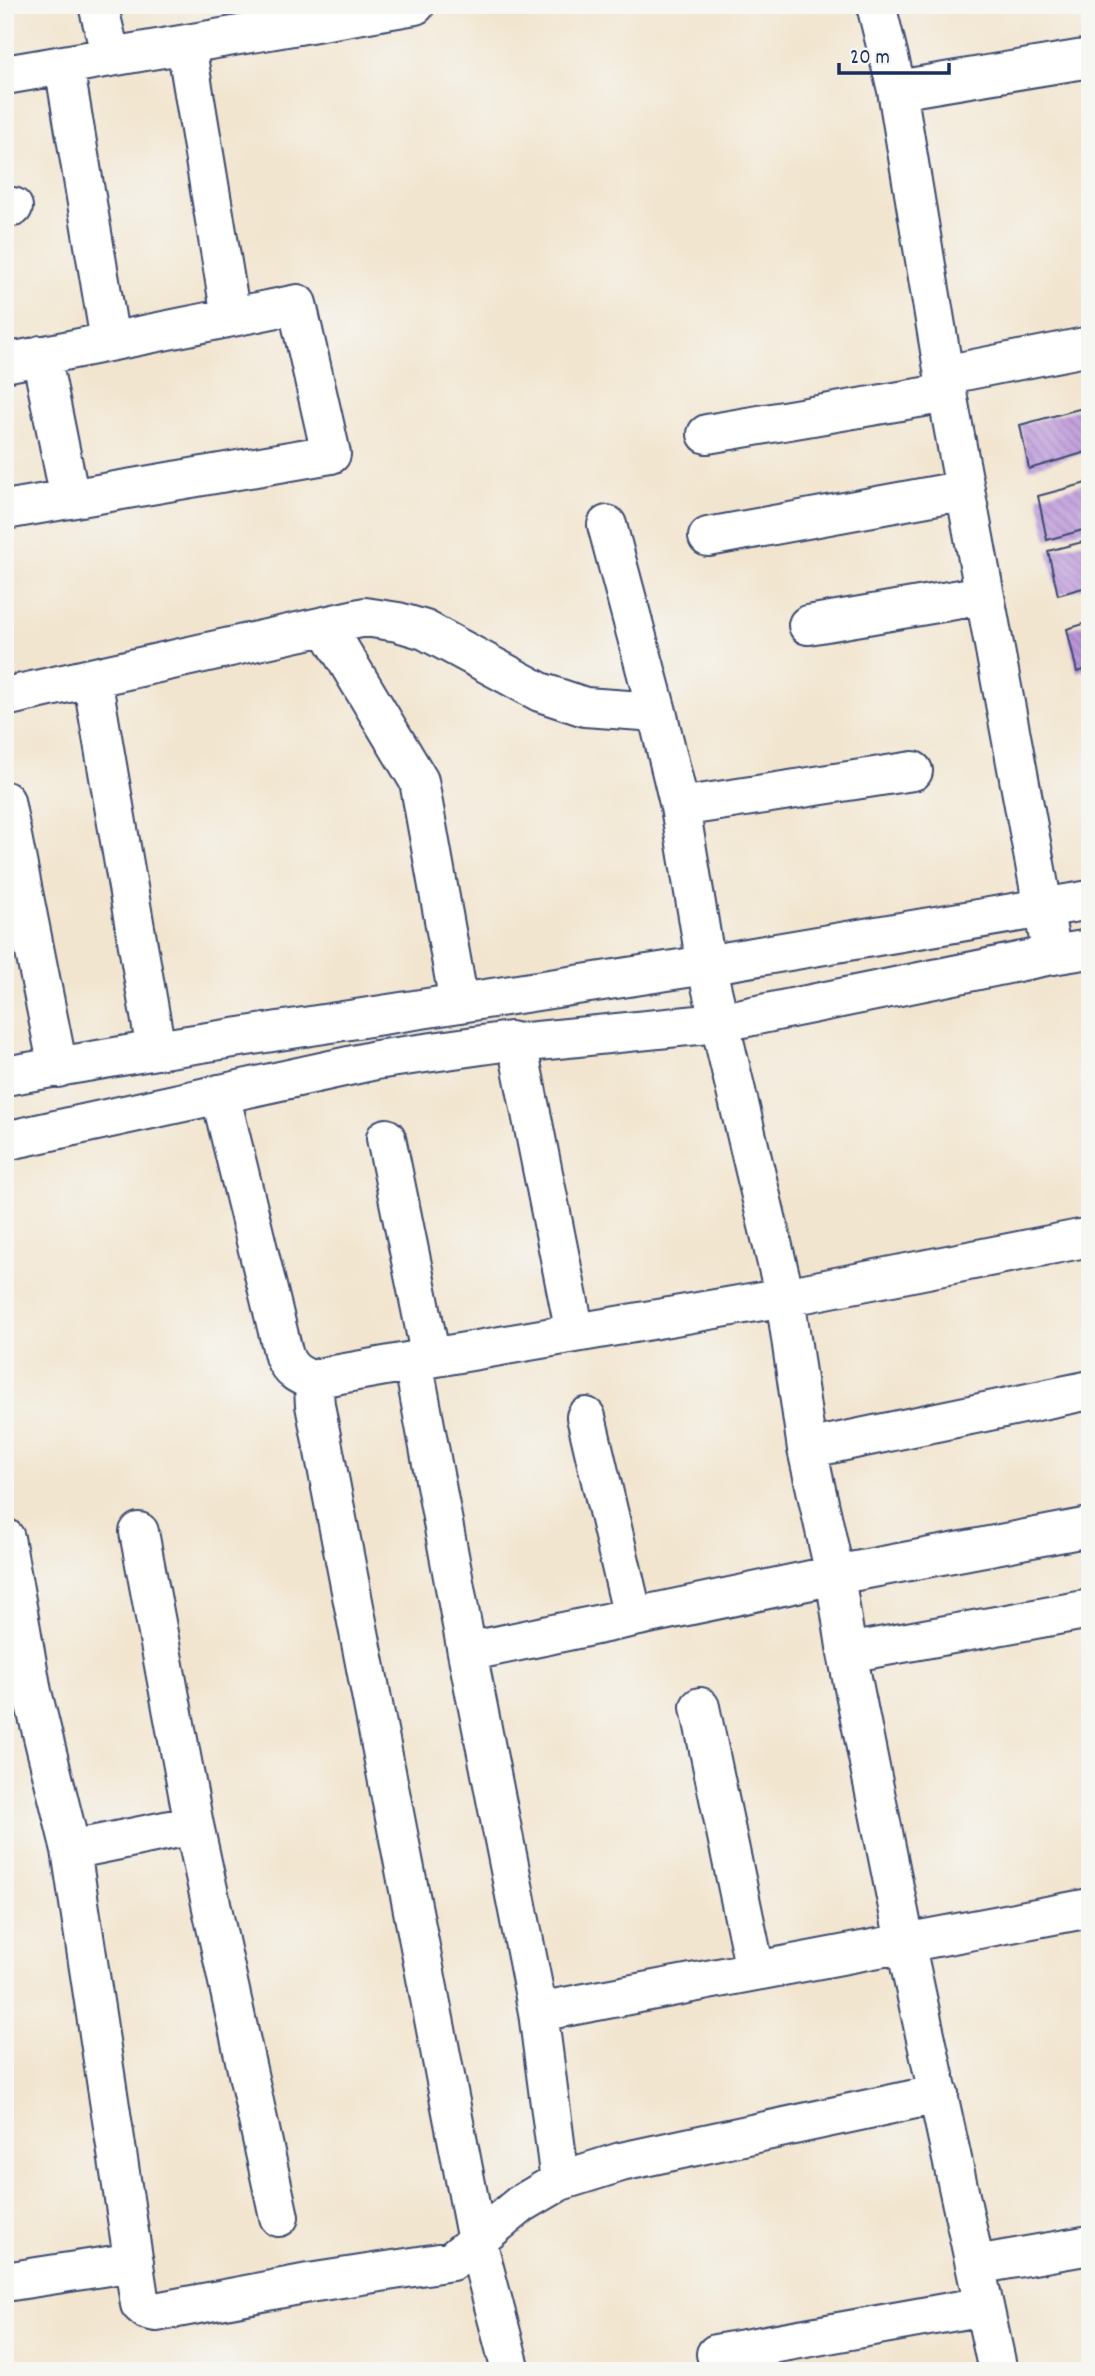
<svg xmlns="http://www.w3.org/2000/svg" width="1095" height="2376" viewBox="0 0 1095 2376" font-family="Dekko,sans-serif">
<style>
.building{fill:url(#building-back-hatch)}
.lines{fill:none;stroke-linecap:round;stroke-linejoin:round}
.minor-casing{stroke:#3b4a6f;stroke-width:42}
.tertiary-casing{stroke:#3b4a6f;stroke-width:42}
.minor{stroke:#fff;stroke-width:38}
.tertiary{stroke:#fff;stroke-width:38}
</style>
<defs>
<pattern id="building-back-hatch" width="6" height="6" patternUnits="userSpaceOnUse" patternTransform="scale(1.75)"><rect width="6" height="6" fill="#bb95da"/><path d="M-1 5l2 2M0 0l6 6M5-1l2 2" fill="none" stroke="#977ab4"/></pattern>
</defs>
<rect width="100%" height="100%" fill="#f6f6f2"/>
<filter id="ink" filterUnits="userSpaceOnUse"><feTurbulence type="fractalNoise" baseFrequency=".0143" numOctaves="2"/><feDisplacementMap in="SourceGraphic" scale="14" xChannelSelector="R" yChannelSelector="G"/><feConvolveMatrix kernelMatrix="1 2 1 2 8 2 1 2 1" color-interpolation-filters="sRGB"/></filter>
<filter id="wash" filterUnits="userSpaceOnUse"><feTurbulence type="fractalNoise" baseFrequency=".00686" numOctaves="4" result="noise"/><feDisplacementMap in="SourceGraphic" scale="28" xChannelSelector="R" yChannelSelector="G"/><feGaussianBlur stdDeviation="1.57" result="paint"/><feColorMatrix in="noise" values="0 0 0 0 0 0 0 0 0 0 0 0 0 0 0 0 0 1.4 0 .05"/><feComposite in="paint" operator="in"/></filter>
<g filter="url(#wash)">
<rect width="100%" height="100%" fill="#f2e5cf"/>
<g id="blocks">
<path class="building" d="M1090,406V451L1029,469L1020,425Z
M1090,482V528L1047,540L1038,496Z
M1090,540V586L1058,595L1048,551Z
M1090,622V668L1077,672L1067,629Z"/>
</g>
</g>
<g filter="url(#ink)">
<use href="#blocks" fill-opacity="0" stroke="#3b4a6f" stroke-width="2"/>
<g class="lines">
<defs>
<path id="minor" d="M98,5L111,57
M876,5L897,90L947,393L1052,955
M186,45L231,317
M64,65L110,341
M5,75L415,5
M897,90L1090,58
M5,208L13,207
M41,355L70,499
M5,363L297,304L331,454L5,510
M944,375L1090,346
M707,434L947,393
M607,525L657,712
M708,537L965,490
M808,625L984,595
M326,626L419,781L459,1003
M92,678L156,1050
M5,697L365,617L398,622L425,630L540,692L585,707L657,712L680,807L706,965L785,1297L807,1449L835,1575L847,1653L905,1942L998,2371
M5,801L58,1068
M680,807L913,771
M517,1043L575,1333
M220,1094L284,1356C290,1372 301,1376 316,1382
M386,1138L431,1358
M413,1361L323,1377C313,1385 314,1393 315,1405L477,2241L511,2371
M586,1417L633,1617
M807,1449L1090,1390
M1090,1527L835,1575L467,1652L538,2012L1090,1908
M139,1532L194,1825
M5,1538L32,1692L71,1850L140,2304L147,2310L156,2312L309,2283L452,2261L521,2204L560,2181L621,2162L939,2094
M467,1652L413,1361L785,1297L1090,1237
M847,1653L1090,1609
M700,1707L755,1970
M71,1850L194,1825L279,2217
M538,2012L560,2181
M976,2265L1090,2245
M5,2282L134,2262
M716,2354L984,2306"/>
<path id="tertiary" d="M5,1076L156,1050L706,965L1090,900
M5,1141L376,1060L510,1041L517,1043L718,1023L1052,955L1090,949"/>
</defs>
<use href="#minor" class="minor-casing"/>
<use href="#tertiary" class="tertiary-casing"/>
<use href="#minor" class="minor"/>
<use href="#tertiary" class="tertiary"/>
</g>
</g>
<rect width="1095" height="2376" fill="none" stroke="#f6f6f2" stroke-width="28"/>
<path d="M839 63v10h110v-10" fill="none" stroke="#1b2f5e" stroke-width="3.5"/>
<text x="850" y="63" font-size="21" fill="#1b2f5e" stroke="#f6f6f2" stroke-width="5" paint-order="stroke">20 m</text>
</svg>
